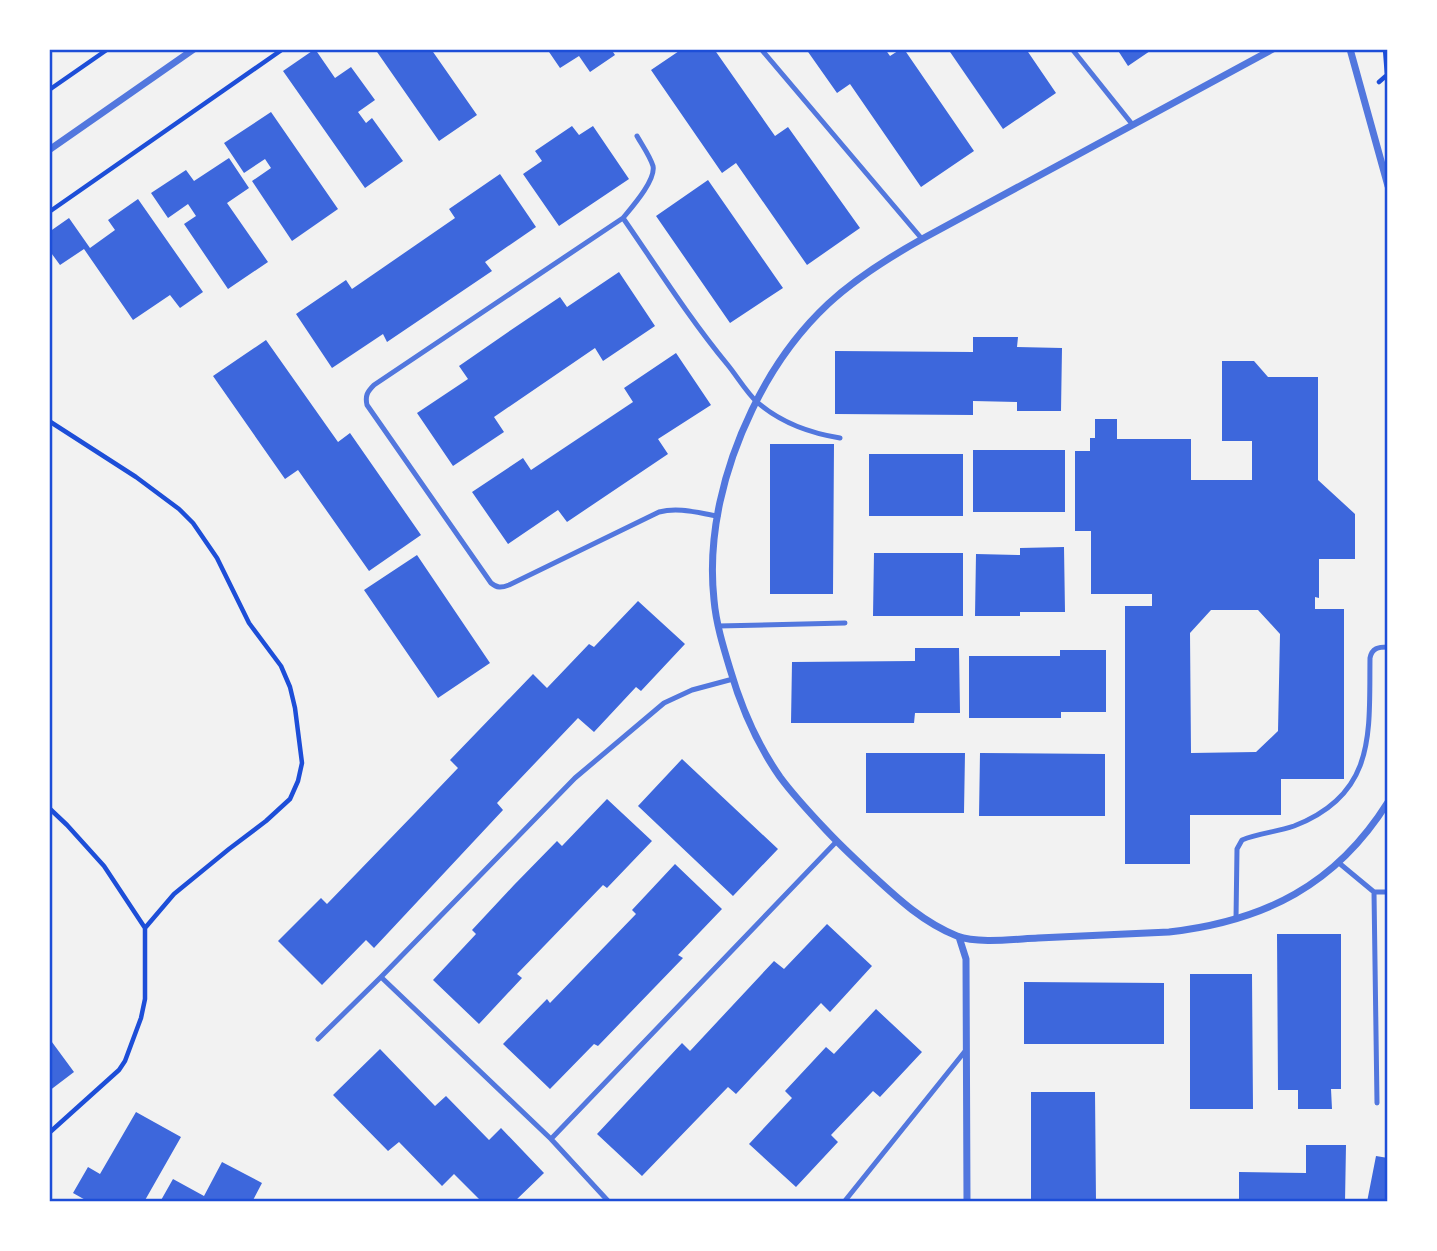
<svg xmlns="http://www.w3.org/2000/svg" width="1437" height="1251" viewBox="0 0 1437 1251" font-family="Overpass,sans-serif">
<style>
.building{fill:#3d67dc;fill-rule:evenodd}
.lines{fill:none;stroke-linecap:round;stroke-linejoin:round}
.path{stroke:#1d4ed8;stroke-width:4.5}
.service{stroke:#5277de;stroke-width:5}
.minor{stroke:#5277de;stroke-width:7}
.neatline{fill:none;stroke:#1d4ed8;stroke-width:2.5}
</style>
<rect width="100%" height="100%" fill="#f2f2f2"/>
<path class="building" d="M315,49L335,78L351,67L375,100L358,112L366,123L372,118L403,161L365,188L283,71Z
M375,49H431L477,115L439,141Z
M547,49H611L615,55L590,72L579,56L560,68Z
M682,49H714L775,136L788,127L860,228L807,265L736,163L722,173L651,70Z
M806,49H885L890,56L901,49H904L974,151L921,187L850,84L837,93Z
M948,49H1026L1056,93L1003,129Z
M1117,49H1153L1128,66Z
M271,112L338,209L292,241L252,181L271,168L265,159L244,173L224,143Z
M572,126L579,135L593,126L629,179L559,226L523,174L542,161L535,151Z
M229,158L249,188L227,203L268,262L228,289L184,224L196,216L188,204L168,218L151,193L186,170L194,181Z
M500,174L536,227L485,262L492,271L387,342L383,334L332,368L296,314L346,280L352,289L455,218L449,209Z
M708,180L783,288L730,323L656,216Z
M138,199L203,292L180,308L170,295L133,320L84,249L60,265L49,250V232L69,218L90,248L115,230L108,220Z
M619,272L655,326L603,361L595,348L494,417L504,432L453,466L417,413L468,379L459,366L511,330L560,297L567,307Z
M973,337H1018L1017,347L1062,348L1061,411H1017V402L973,401V415L835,414V351L973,352Z
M266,340L338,442L350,433L421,535L369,571L298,470L285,479L213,376Z
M676,353L711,405L658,439L668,454L567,522L558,510L508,544L472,492L523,458L531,470L633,402L624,388Z
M1222,361H1254L1268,377H1318V480L1355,514V559H1319V598L1315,597V609H1344V779H1281V815H1190V864H1125V606H1152V594H1091V531H1075V451H1090V438H1095V419H1117V439H1191V480H1252V441H1222ZM1211,610H1258L1280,634L1278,731L1256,752L1191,753L1190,633Z
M770,444H834L833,594H770Z
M973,450H1065V512H973Z
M869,454H963V516H869Z
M1064,547L1065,612H1020V616H975L976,554L1020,555V548Z
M874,553H963V616H873Z
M417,555L490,663L438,698L364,590Z
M638,601L685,644L641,691L636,687L594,732L578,718L497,803L503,810L374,948L366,940L322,985L278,941L321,898L327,904L415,813L458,768L450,760L533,674L547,688L589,644L594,647Z
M915,648H959L960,713H915L914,723H791L792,662L915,661Z
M1060,650H1106V712H1061V718H969V656H1060Z
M866,753H965L964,813H866Z
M980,753L1105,754V816H979Z
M682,759L778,849L733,896L638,806Z
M607,799L652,841L607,888L603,885L517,974L522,978L479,1024L433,980L476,934L472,930L514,885L557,841L562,846Z
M675,864L722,909L678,955L683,958L598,1046L594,1044L550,1089L503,1044L547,999L550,1003L636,914L632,910Z
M827,924L872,966L830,1012L821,1003L736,1094L728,1087L642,1176L597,1134L682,1043L690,1051L774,961L784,969Z
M1277,934H1341V1089H1331L1332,1109H1298V1090H1278Z
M1190,974H1252L1253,1109H1190Z
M1024,982L1164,983V1044H1024Z
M876,1009L922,1052L880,1097L873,1091L831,1135L838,1142L796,1187L749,1144L792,1098L785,1091L826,1047L834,1054Z
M49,1038L74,1072L49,1091Z
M380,1049L435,1106L446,1096L489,1140L501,1128L544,1173L514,1202H482L454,1174L442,1186L399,1142L388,1151L333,1095Z
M1031,1092H1095L1096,1202H1031Z
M136,1112L181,1137L144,1202H89L73,1193L88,1167L100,1174Z
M1306,1145H1346L1345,1202H1239V1172L1306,1173Z
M1376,1156L1388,1158V1202H1367Z
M222,1162L262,1183L252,1202H160L173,1179L204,1196Z"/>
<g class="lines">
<path class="path" d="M1379,82L1387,75L1385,49
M49,90L108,49
M49,212L283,49
M49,421L136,477L179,509L193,523L217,558L249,623L281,666L290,687L295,708L302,763L298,781L290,799L266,821L229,849L174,894L145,928
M49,808L67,825L104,866L145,928V999L141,1018L125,1061L119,1070L49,1133"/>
<path class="service" d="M761,49L922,239
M1072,49L1132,124
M637,136C642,145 650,156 653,166C656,180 632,207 623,218L374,385C367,392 365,396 367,405L491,583C497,588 501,588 509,585L659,512C679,507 698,513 718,516
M623,218C657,267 689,318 727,364C737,376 746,392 757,402C781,423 809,433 840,438
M718,626L845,623
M1339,863L1374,892H1388
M1374,892L1377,1103
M1236,919L1237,849L1242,840C1259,833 1277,832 1294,826C1377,794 1369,732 1370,658C1372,648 1378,647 1388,647
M381,977L551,1139L609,1202
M318,1039L381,977L575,778L664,703L692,690L733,679
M551,1139L837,841
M844,1202L966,1050"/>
<path class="minor" d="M1273,49L922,239C888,258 856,278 828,304C796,334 771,370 752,410C724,468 707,535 714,600C716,623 723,646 730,669C741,707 757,744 780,777C794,796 810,813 826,830C840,845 855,859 869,872C896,897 922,922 957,936C978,944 1015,939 1038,938C1082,936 1125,934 1169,932C1265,921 1336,885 1388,802
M1350,49L1388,186
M49,150L194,49
M959,937L966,959L967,1202"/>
</g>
<rect width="1437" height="1251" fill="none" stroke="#ffffff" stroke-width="102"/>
<rect x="51" y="51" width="1335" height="1149" class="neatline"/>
</svg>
